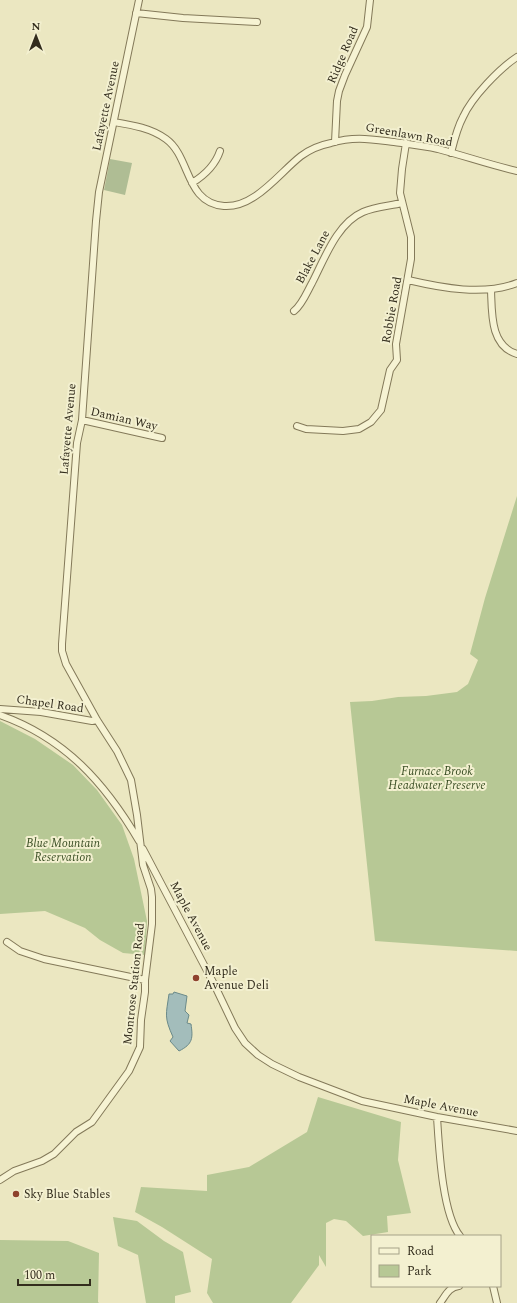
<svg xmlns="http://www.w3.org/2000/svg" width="517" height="1303" viewBox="0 0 517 1303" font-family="Spectral,serif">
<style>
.green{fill:#b7c895}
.cemetery{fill:#afbd94}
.water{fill:#a3bdbb;stroke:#6b8a89}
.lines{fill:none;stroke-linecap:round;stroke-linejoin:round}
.minor-casing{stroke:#837959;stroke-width:8}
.minor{stroke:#f6f3d3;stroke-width:6}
.poi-dot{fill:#8e422d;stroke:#f3f0d0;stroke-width:1.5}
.labels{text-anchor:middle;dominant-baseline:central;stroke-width:4;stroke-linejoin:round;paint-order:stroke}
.street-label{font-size:12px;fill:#332d1d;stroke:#f3f0d0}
.park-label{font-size:12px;font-style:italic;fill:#3b4f25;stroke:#f3f0d0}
.poi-label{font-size:12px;fill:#332d1d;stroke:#f3f0d0;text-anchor:start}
</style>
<rect width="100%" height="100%" fill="#ebe7c1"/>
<path class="green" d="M517,496V951L375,941L350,702L372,701L398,697L426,696L457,692L468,684L478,660L470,654L485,598Z
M0,721L35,739L73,765L97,790L122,825L134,859L147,921L145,955L123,953L100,940L85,928L45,911L0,914Z
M318,1097L401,1122L398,1160L411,1213L387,1216L388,1232L363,1236L346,1221L334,1219L326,1223V1267L319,1255V1265L291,1303H213L207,1293L212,1259L162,1227L135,1212L141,1187L207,1191V1175L249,1167L307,1132Z
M113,1217L137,1221L164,1241L183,1252L191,1292L175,1296V1303H146L138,1255L118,1246Z
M0,1240L68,1241L99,1253L98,1302L99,1303H0Z"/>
<path class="cemetery" d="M110,159L132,163L125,195L104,190Z"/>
<path class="water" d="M174,992L187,996L185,1011L189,1015L187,1023L191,1024C193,1038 193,1044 179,1051L170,1041L173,1037C164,1017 166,1015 169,994H173Z"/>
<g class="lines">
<defs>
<path id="minor" d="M136,13L183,18L257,22
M114,122C132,125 151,128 166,139C191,157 185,203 224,206C255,208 279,173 301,156C309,150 321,145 331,143C354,136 370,139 394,142C408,144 424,146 438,149C465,156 490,165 517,171
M335,142L337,101L339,91L345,75L367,27L370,0
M451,153C454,141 457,128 463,117C472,97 499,69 517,57
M192,183C205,175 215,166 220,151
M408,280C442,288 484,296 517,283
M491,290C492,313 490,346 517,354
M294,311C302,305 307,292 312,283C324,260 337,223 363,212C375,207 389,206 402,203
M82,420L162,438
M297,426L306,429L343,431L359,429L371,422L381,410L390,370L397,360L396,344L411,259V237L400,193L402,169L406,143
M0,709L41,712L92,721L97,720
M0,715C65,738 105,783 139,841
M143,849L214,984L235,1028L245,1043L258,1055L272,1064L299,1077L362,1101L437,1117L517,1131
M7,942L20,951L44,959L145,980
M437,1117C439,1147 442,1214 460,1236
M0,1180L14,1171L42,1161L54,1154L76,1132L92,1122L129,1071L140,1047L141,1020L145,992V980L152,924V897L151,889L143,865L137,815L131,780L117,751L97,720L66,664L62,651V644L77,443L82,420L96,221L99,192L139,0
M493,1286L497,1303
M440,1303C446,1295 449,1287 459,1286"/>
</defs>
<use href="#minor" class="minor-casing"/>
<use href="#minor" class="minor"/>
</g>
<g class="poi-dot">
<circle cx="196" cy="978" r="4"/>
<circle cx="16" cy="1194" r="4"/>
</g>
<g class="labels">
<g class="street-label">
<text transform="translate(343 55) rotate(-67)">Ridge Road</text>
<text transform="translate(106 106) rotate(-78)">Lafayette Avenue</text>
<text transform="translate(409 135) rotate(10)">Greenlawn Road</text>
<text transform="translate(313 257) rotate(-62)">Blake Lane</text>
<text transform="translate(392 310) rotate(-80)">Robbie Road</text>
<text transform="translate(124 419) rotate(13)">Damian Way</text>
<text transform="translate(68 429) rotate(-85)">Lafayette Avenue</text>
<text transform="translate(50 704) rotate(8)">Chapel Road</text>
<text transform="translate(191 916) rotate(62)">Maple Avenue</text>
<text transform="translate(134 984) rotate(-84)">Montrose Station Road</text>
<text transform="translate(441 1106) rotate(11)">Maple Avenue</text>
</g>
<g class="park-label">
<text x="437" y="771">Furnace Brook<tspan x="437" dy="14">Headwater Preserve</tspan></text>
<text x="63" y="843">Blue Mountain<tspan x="63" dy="14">Reservation</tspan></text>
</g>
<g class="poi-label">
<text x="204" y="971">Maple<tspan x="204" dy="14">Avenue Deli</tspan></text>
<text x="24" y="1194">Sky Blue Stables</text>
</g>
</g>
<rect x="371" y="1235" width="130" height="52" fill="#f3f0d0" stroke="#a6a288"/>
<rect x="379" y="1248" width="20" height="6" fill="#f6f3d3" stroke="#a6a288"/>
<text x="407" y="1255" font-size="12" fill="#332d1d">Road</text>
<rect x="379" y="1265" width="20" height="12" fill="#b7c895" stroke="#a6a288"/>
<text x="407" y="1275" font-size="12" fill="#332d1d">Park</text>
<g transform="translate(36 36)" stroke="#f3f0d0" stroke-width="3" paint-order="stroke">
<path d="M0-3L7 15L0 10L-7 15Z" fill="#332d1d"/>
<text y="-6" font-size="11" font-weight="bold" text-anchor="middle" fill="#332d1d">N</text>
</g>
<path d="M18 1279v6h72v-6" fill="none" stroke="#332d1d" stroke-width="2"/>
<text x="24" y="1279" font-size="12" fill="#332d1d" stroke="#f3f0d0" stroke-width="3" paint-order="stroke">100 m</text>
</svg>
